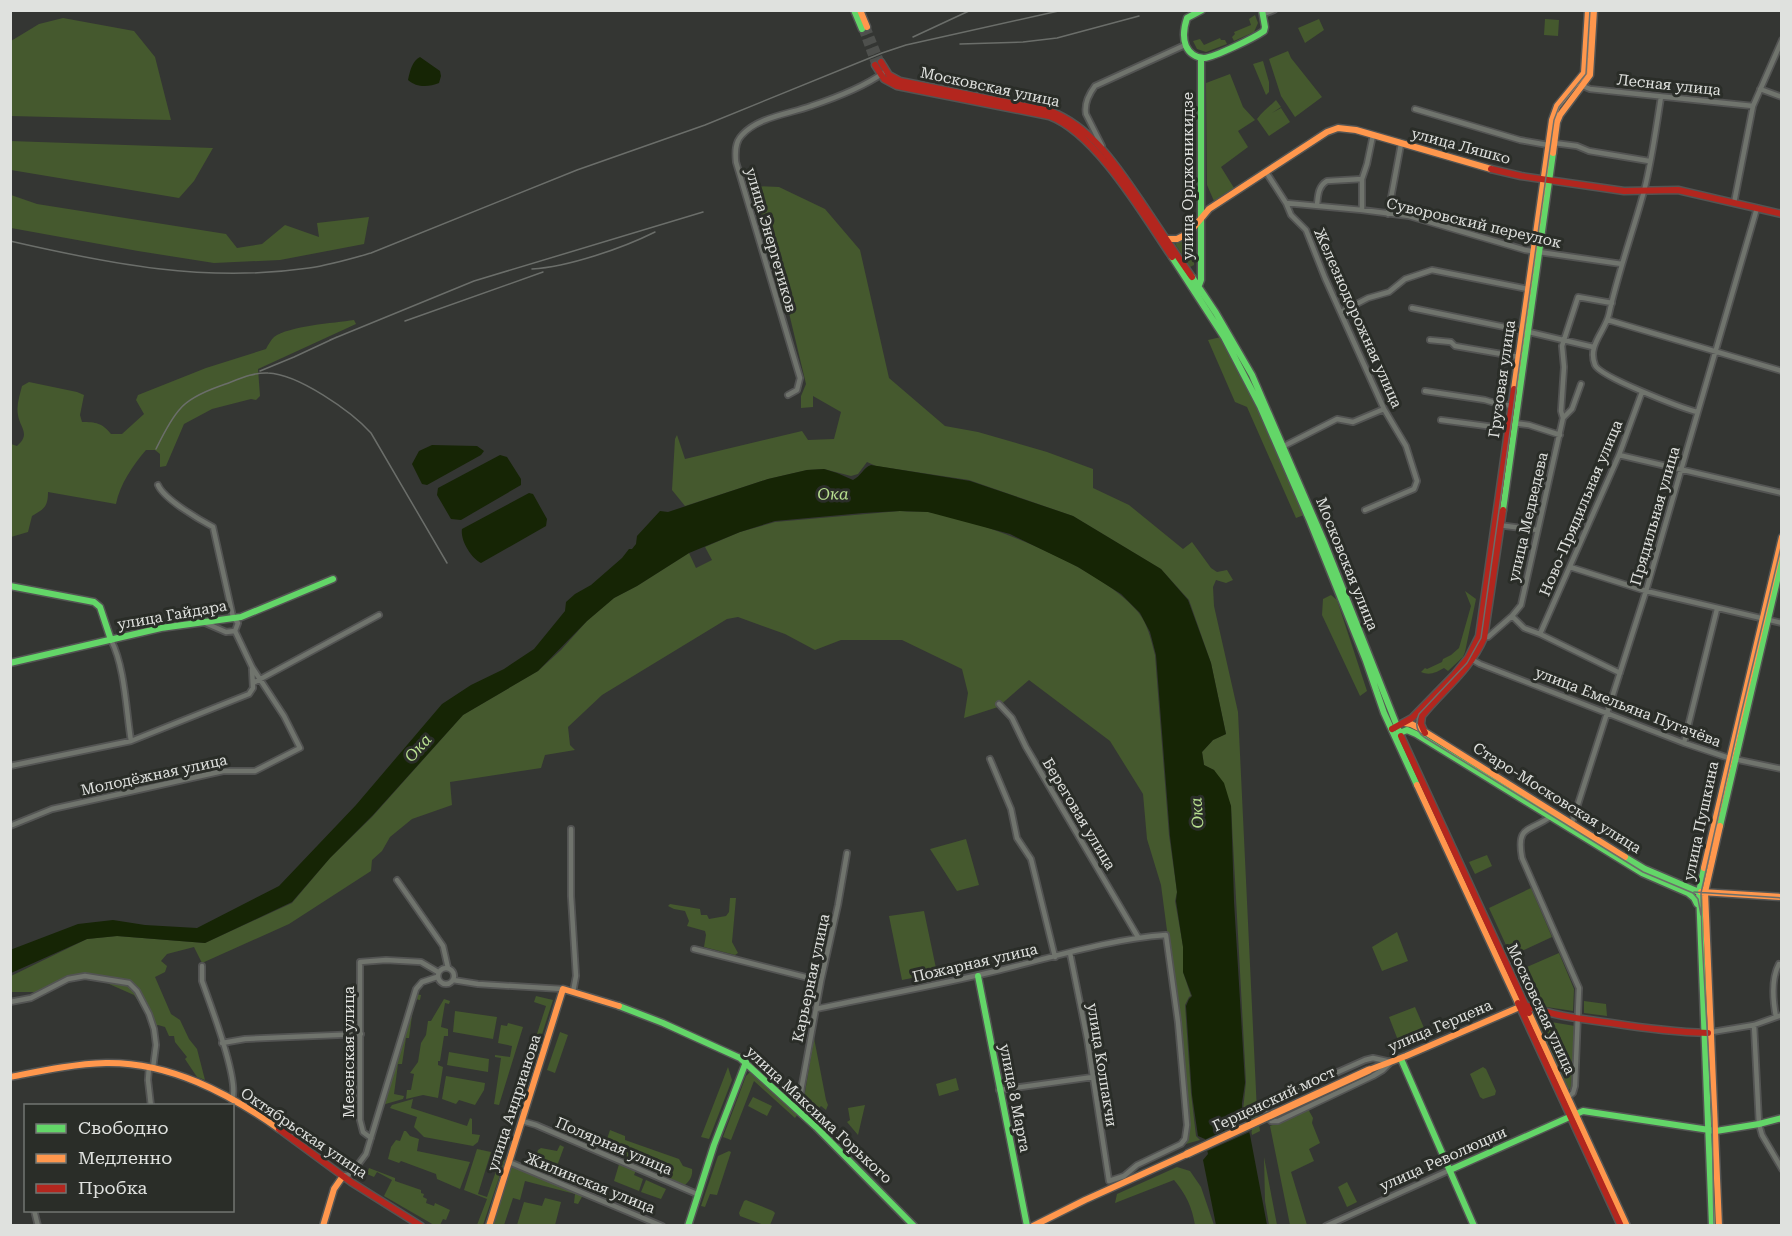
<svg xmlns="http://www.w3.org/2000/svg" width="1792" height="1236" viewBox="0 0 1792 1236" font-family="'Roboto Serif',serif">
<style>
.green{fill:#45592e}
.water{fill:#162505}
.pier{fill:#343633}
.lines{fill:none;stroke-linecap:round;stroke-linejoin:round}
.primary-tunnel{stroke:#4e504d;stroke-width:7;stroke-dasharray:7 3.5;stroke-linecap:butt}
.street-casing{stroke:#535453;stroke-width:8}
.fast-casing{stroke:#535453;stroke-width:9}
.slow-casing{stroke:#535453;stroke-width:9}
.jam-casing{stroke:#535453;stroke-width:9}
.street{stroke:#70746d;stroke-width:4.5}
.fast{stroke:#63d668;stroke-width:6}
.slow{stroke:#ff974d;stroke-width:6}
.jam{stroke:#b3261e;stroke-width:6}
.tram{stroke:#6b6e6a;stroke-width:1.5}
.rail{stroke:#6b6e6a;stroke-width:1.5}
.slow-bridge-casing{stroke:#535453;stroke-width:10;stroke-linecap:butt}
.slow-bridge{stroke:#ff974d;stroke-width:7}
.labels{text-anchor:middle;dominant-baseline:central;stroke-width:6;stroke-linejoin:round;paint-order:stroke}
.street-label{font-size:15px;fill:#dfe1de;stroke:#2a2d28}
.water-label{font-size:16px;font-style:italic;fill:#b9e190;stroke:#2a2d28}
</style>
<rect width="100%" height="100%" fill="#343633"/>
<path class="green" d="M1255,15L1258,23L1254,32L1234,41L1232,37L1235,34L1234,32L1251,25L1249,19Z
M63,18L134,31L155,57L171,120L11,116V41L39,24Z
M1319,19L1324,30L1305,43L1298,28Z
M1545,19L1559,20L1558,36L1544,35Z
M1220,38L1221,40H1225L1227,44L1206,52L1197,49L1193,41L1200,39L1204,45Z
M1288,51L1291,58L1322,97L1295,117L1281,96L1269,59Z
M1263,61L1269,82V92L1266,95L1253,64Z
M1230,74L1243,107L1255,120L1238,131L1248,147L1221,167L1234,188L1214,201L1207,185L1206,83Z
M1276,100L1281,107L1272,113L1281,108L1290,122L1269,136L1257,119C1263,111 1269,107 1276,100Z
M10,141L213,148L194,181L179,198L11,170Z
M752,186L779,187L825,209L860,250L889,378L945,426L978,432L1047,452L1093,469V488L1129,505L1183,549L1192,542L1211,568L1217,572L1227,570L1233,580L1226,583L1216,580L1213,587L1214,606L1238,712L1257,1112L1260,1131L1252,1135L1251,1129H1249L1243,1110L1246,1082L1231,806L1214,770L1204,765L1202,752L1213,740L1226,734L1211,663L1189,600L1161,569L1073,516L969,480L876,466L867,462L858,474L851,476L824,469L807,470L768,479L685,506L672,490L675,439L677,435L685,459L802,431L808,440L834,439L841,412L813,396V407L801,408V396L806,384L789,313Z
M11,195L37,204L226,234L237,248L262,244L285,225L319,237L317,223L369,217L364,244L280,260L214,263L138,251L11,228Z
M1189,238L1194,240V265L1190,267L1175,244Z
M354,320L356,324L258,369L260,396L256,400L251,399L212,409L184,424L166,466L160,467V454L155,450H146C133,465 120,484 116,504L48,492C48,507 44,509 32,516L28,532L11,537V444L17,446C31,434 20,428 18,415C16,405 20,395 22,386L29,382L77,392L84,395L80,415L82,422C96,422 102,423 111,434H122L144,414L136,400L138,395L206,368L266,349C268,345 271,340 274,337C289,326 334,323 354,320Z
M1221,337L1257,404L1304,515L1296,518L1247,407L1235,402L1208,340Z
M900,511C909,512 919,511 928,512C983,520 1103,568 1138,612C1148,624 1151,640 1155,655L1169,835L1177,892L1175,901L1183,946V972L1191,996L1189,997L1185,1005L1191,1093L1196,1136L1200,1140L1186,1144L1179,1022L1161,885L1147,839L1143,794L1110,741L1029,680L998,707L964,718L968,693L962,669L902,640H841L815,650L785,634L738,617L727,619L602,695L568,727L570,745L575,750L545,755L541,768L450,782L452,805L412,819L390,837L382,851L372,860L371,871L289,924L202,963L194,947L167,954L161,961L167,966L165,972L155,977L171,1014L180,1020L189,1039L197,1049L205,1080L197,1077L185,1059L187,1057L175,1042L174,1036H169L165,1027L158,1025L154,1027L153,1022L134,995L91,976L36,992H11V976L87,939L117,936L205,943L292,903L330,858L372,817L463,715L538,671L561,650L587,621L614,598L637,586L689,553L696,568L712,560L705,547L740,532L775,522Z
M1465,591L1476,599L1465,652L1463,657L1448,671L1444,668C1437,672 1430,676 1421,672L1425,668L1427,669L1442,662L1443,659L1451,655L1459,648L1471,606Z
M1331,595L1337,600L1367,691L1360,696L1322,615L1323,599Z
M966,839L979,885L957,891L930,849Z
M1487,855L1492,866L1475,874L1469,862Z
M1531,888L1552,937L1511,956L1489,908Z
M730,898H736L732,942L738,953L735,955L704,947L706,935L705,931L687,926L689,921L685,911L674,909L668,906L670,904L700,909L701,915H707L709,919L726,916L729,912Z
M924,911L937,973L902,980L889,916Z
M1397,932L1408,961L1382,971L1372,947Z
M1559,953L1574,989L1573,1011L1540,1006L1538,996L1528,992L1518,971Z
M415,994L421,995L420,1000L415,999L414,1001L409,1038H406L402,1064H398L394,1094L404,1096L403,1099L382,1105Z
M536,996L553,1000L517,1112L512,1111L546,1006L534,1002Z
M444,999L450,1001L449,1004L445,1003L441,1027L448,1029V1036H444L440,1061H438V1065L443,1067L438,1098L423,1095L406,1099L407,1090H411L414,1074L410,1073L418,1062L421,1043L426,1035L428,1021H431Z
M1584,1001L1606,1004L1607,1016L1584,1013Z
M1415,1007L1428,1037L1401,1048L1389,1017Z
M455,1011L497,1017L493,1039L453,1032Z
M1545,1021L1575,1026L1572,1088L1568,1090L1538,1027L1540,1023Z
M508,1023L523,1027L499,1105L494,1104L501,1058L495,1057V1055L510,1057L512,1046L498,1043L501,1025L507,1026Z
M560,1032L568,1035L555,1073L547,1070Z
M814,1038L826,1100L828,1105L826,1110L821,1106L816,1111L819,1115L816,1117L803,1104Z
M449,1052L489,1059L488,1072L447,1065Z
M728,1067L732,1080L709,1139L701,1137Z
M1483,1067L1486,1069L1496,1091L1495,1095L1483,1099L1480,1097L1470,1074Z
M749,1073H752L798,1114L795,1118L754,1081L731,1140L723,1137L746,1076Z
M446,1076L485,1083L484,1090L475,1105L459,1100L456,1104L442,1099Z
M956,1078L959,1090L939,1096L936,1084Z
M753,1097L772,1106L767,1116L748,1106Z
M413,1099L411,1108L467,1126L470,1118L472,1119V1134L480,1135L478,1142L473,1146L424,1137L414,1127L417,1117L390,1108L392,1105Z
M865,1105L858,1135L847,1122L850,1120L848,1108Z
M1308,1109L1313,1118L1312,1123L1320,1143L1309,1149L1314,1161L1291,1172L1307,1225H1290L1270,1126Z
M610,1130L625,1136V1140L679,1159L683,1166L692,1169C693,1175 690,1181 685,1185L605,1150L604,1148Z
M404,1131H406L410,1136L419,1139L417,1151L470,1162L460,1189L437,1179L436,1174L401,1161L399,1163L388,1159L391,1147L396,1140L400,1141Z
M560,1145L564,1147L554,1174L534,1163L538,1150L541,1148L557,1151Z
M477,1149L491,1152L478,1194L487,1197L501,1157L505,1160L483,1225H477L487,1199L464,1190Z
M729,1151L731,1152L717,1195L710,1194L705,1207L701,1206L718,1156Z
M1264,1157L1277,1225H1269L1265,1201Z
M620,1161L637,1168L634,1175L643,1179L639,1191L614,1181Z
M511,1166L583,1195L578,1204L574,1203L575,1194L525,1181L520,1200L513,1198L504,1225L493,1226Z
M1177,1167L1190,1171L1201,1187L1214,1225H1195C1192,1207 1186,1194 1174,1180L1115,1203L1117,1194Z
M369,1168L395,1178V1181L421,1190V1193L424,1194L423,1197L427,1199L426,1203L434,1206L435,1203L450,1210L446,1220L443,1219L440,1225H434L384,1196L392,1180L377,1172L374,1177L367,1174Z
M646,1180L666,1189L661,1199L641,1192Z
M1347,1182L1357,1202L1347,1207L1338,1187Z
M545,1198L561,1202L555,1225H517L524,1202L542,1206Z
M746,1200L773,1211L775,1213L770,1225H764L740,1216L739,1213L744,1201Z"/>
<path class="water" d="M420,57L440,71L441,76L439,83C429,87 417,88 408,80C410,71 412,61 420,57Z
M432,445L477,446L484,451L481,455L427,485L422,484L412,464L419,451Z
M500,455L507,457L521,479V485L461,520L451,519L437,495L438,488Z
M871,465L970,481L1073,516L1161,569L1188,600L1211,663L1226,734L1213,740L1202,752L1204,765L1214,770L1224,783L1231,806L1234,902L1245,1083L1242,1103V1110L1250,1135L1267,1225H1216L1203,1160L1208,1154L1205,1139L1198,1136L1192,1095L1186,1006L1189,999L1192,996L1183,972V947L1176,901L1177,892L1170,836L1156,655L1150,632L1140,613L1121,594L1078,567L1010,534L928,512L900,511L863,513L775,521L740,532L689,553L637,586L614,598L587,621L538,671L463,715L373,815L330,858L292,902L205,943L117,936L87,939L11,973L10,950L78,924L113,920L145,925L197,928L279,886L356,805L442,704L471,685L504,669L534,649L565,611L566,602L575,594L591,585L622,558L629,549H632L636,544L637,536L660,511L668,512L768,479L807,470L824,469L837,473L853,480C861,476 863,468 871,465Z
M529,493L533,494L547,519L546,526L481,563C471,558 460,540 462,529Z"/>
<path class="pier" d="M1249,1119L1252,1131L1205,1152L1202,1141Z"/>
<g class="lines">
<path class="primary-tunnel" d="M867,27L881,62
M862,29L875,65"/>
<defs>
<path id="street" d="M1264,14L1274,10
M1583,86L1590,89L1753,106
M1760,89L1782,97
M1661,97C1656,128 1652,160 1644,191C1633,232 1618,272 1609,314C1605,332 1587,345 1595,365C1600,377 1682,408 1697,412
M1415,109L1520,140L1548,145
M1554,143L1577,146L1589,151L1649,161
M1102,146L1086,114C1084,103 1089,94 1095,86L1185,45
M1266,172L1286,203L1291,215L1306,230L1325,278L1384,409L1406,446L1417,481L1414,489L1365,510
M1286,203L1362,210L1409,216L1525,250L1622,264
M1734,203L1753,106L1782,40
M1317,205C1318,196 1318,186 1327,181L1362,179
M1362,210V179L1367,164L1373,135
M1388,214L1401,144
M1412,308L1529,332L1593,347
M1341,312L1368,298L1389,292L1405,279L1432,270L1528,289
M1608,320L1782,371
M1430,340L1451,342L1455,346L1519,357
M1425,391L1485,400L1495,403L1512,406
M788,395L797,390L800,378L736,162C735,152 735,142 742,135C758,117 789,114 811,106C832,99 865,86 883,73
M1563,418L1561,411L1564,367L1562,346L1578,297L1612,303
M1441,420L1509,429
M1513,423L1529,425L1560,435
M1284,446L1337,419L1353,422L1384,409
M1619,455L1782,493
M158,485C164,499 198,519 213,527L233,617L238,623L235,631L226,632L203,622
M1498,525L1537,530
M1570,567L1646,591L1782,623
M1512,616L1524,628L1540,634L1620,673
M1540,634L1619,455L1642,392
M1482,637H1488L1512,616L1521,605L1563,418L1572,409L1581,384
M111,640C125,667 126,710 131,741
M1471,659L1480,664L1684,743L1729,758L1782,769
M253,683L379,615
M999,704L1012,718L1026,747L1138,937
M1684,743L1717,609
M990,759L1011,809L1017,838L1031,859L1055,957
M10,766L131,741L249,694L253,688L252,669
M1550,817C1529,832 1516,825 1522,858L1579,988L1575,1086L1573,1093L1568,1097
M10,826L52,809L129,792L223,771H255L300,748L284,716L252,667L235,631
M1571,826L1646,591L1757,208
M571,829V896L576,976L573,992
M397,880L443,946L448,968
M694,949L821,981
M202,966V981C210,1004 240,1081 232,1100
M438 976a8 8 0 1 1 16 0a8 8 0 1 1-16 0Z
M453,980L478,984L563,989
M10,1002L31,998L68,979L85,976L129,983L137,991L149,1014L154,1029L156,1045L153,1068
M816,1009C877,996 939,985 1000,970C1054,957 1110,939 1166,935L1178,1022L1187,1125L1185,1139L1181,1144L1137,1165L1124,1176L1109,1181L1087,1038L1070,953
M1776,1017C1773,1001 1771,979 1779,964
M1754,1025L1759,1124L1762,1135L1782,1169
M1712,1032L1754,1025L1782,1015
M222,1043L245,1039L361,1034
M1373,1058L1391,1062L1383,1070L1373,1076L1278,1121H1271L1267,1117V1109L1278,1101L1311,1084L1365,1060Z
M149,1067L148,1080L151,1106
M999,1090L1093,1077
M795,1106L800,1098L802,1085L821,981L838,905L847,853
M522,1121L536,1125L697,1194
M371,1138L363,1132L360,1120V962L386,960L421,962L438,972
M509,1162L662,1226
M343,1176L351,1174L366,1154L416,989L422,982L437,977
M34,1210L38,1226
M1326,1226L1450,1170"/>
<path id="fast" d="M854,10L862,29
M1202,10L1187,18C1184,27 1182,36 1186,46C1189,53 1196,58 1204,58C1215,57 1254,38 1264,31L1265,27L1262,10
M1172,257L1224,337L1260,406L1309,519L1366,661L1384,713L1417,785
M1192,277L1216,313L1252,375L1325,544L1401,736
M1198,288L1201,280V59
M1503,510L1553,153
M10,586L94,602L100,607L111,640
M10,663L161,628L241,617L333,579
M1395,735L1407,730L1416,734L1642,873L1688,893L1694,898L1697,904
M1720,826L1782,559
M1625,857L1645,869L1699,892
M1704,868L1699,892L1712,1226
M978,976L1027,1226
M619,1006L663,1023L740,1058L816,1127L914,1226
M1401,1059L1474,1226
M1450,1170L1583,1111L1716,1131L1759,1124L1782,1118
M688,1226L714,1145L746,1062"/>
<path id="slow" d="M860,10L867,27
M1553,153L1557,122L1560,115L1590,75L1594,10
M1167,239H1177L1189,233L1209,209L1327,132L1338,128L1356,130L1491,169
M1514,389L1552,120L1557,106L1584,73L1588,10
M1404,723L1411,724L1419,728L1625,857
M1417,785L1518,1003
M1704,868L1782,537
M1701,892L1782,897
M1529,1013L1627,1226
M1369,1070L1406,1056L1522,1006
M10,1077C41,1071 73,1064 106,1063C170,1062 228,1093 279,1129
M323,1226L334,1189L343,1176
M489,1226L563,989L619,1006
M1033,1226L1085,1200L1187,1154
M1719,1226L1705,892L1720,826"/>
<path id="jam" d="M881,62L889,75L900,81L1050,111C1095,128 1122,174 1148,212C1163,234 1177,256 1192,277
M875,65L884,79L897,86L1049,116C1096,133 1144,216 1172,257
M1491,169L1521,176L1624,191L1678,190L1782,214
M1392,729L1412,718L1454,675L1468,658L1479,636L1514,389
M1425,733L1421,724L1422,716C1443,690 1470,670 1484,638L1503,510
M1401,736L1529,1013
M1518,1003L1621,1226
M1525,1005C1553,1016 1582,1019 1611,1023C1643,1028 1675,1032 1708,1033
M279,1129L351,1182L421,1226"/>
</defs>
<use href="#street" class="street-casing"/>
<use href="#fast" class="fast-casing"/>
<use href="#slow" class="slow-casing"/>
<use href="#jam" class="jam-casing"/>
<use href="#street" class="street"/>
<use href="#fast" class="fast"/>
<use href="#slow" class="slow"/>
<use href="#jam" class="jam"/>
<path class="tram" d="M1590,10L1586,74L1559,107L1554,120L1481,638L1467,663L1419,714C1415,723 1416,731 1424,737L1643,872L1693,893L1698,899L1701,915
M1694,892L1782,898
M1714,1226L1712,1118L1702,937L1701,893L1741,714L1782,543"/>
<path class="rail" d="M913,37L971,10
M960,44L1023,42L1057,38L1139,16
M10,241C110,264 206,283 309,268C330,265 350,259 371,253L577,170L705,125L882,53L906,45L1063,10
M532,269C568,267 623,248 655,232
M405,321L543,272
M330,340L474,281L703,212
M260,371L294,357L337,337
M156,449C163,435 170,420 180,409C189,398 206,391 220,386C235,381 252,372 268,373C298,374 351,411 371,433L447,563"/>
<defs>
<path id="slow-bridge" d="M1187,1154L1369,1070"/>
</defs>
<use href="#slow-bridge" class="slow-bridge-casing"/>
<use href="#slow-bridge" class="slow-bridge"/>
</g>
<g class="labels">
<g class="street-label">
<text transform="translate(1669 85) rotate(6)">Лесная улица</text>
<text transform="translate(990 87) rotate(12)">Московская улица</text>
<text transform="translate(1461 146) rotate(15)">улица Ляшко</text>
<text transform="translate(1188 176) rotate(-90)">улица Орджоникидзе</text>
<text transform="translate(1474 223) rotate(13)">Суворовский переулок</text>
<text transform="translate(771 240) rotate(74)">улица Энергетиков</text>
<text transform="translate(1358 318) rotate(66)">Железнодорожная улица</text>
<text transform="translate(1502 379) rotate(-82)">Грузовая улица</text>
<text transform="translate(1581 508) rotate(-67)">Ново-Прядильная улица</text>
<text transform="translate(1655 516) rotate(-74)">Прядильная улица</text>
<text transform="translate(1528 517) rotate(-77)">улица Медведева</text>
<text transform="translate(1347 564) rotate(68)">Московская улица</text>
<text transform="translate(172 615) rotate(-10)">улица Гайдара</text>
<text transform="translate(1628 707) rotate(21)">улица Емельяна Пугачёва</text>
<text transform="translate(154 775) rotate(-12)">Молодёжная улица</text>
<text transform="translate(1557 798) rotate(32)">Старо-Московская улица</text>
<text transform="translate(1079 814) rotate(59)">Береговая улица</text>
<text transform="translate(1701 821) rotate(-78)">улица Пушкина</text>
<text transform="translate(975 963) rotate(-13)">Пожарная улица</text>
<text transform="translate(811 978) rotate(-78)">Карьерная улица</text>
<text transform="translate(1541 1009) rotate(65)">Московская улица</text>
<text transform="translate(1440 1026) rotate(-23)">улица Герцена</text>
<text transform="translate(349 1052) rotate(-90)">Мезенская улица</text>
<text transform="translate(1102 1065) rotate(81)">улица Колпакчи</text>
<text transform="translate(1015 1098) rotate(79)">улица 8 Марта</text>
<text transform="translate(1274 1099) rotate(-25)">Герценский мост</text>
<text transform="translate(514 1103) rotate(-72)">улица Андрианова</text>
<text transform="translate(819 1115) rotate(43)">улица Максима Горького</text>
<text transform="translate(304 1133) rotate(34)">Октябрьская улица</text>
<text transform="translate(614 1146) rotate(23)">Полярная улица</text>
<text transform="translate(1443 1159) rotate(-24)">улица Революции</text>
<text transform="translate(590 1183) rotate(22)">Жилинская улица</text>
</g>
<g class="water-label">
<text transform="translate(833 494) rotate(-1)">Ока</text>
<text transform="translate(418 748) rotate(-48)">Ока</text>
<text transform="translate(1197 813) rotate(-94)">Ока</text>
</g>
</g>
<rect width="1792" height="1236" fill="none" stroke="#dfe1de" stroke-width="24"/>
<rect x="24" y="1104" width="210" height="108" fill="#2a2d28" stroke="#727571" stroke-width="1.5"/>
<rect x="36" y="1124" width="30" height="9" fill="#63d668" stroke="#727571" stroke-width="1.5"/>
<text x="78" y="1134" font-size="18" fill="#dfe1de">Свободно</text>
<rect x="36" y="1154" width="30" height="9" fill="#ff974d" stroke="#727571" stroke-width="1.5"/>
<text x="78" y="1164" font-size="18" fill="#dfe1de">Медленно</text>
<rect x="36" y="1184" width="30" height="9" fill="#b3261e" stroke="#727571" stroke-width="1.5"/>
<text x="78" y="1194" font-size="18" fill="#dfe1de">Пробка</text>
</svg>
